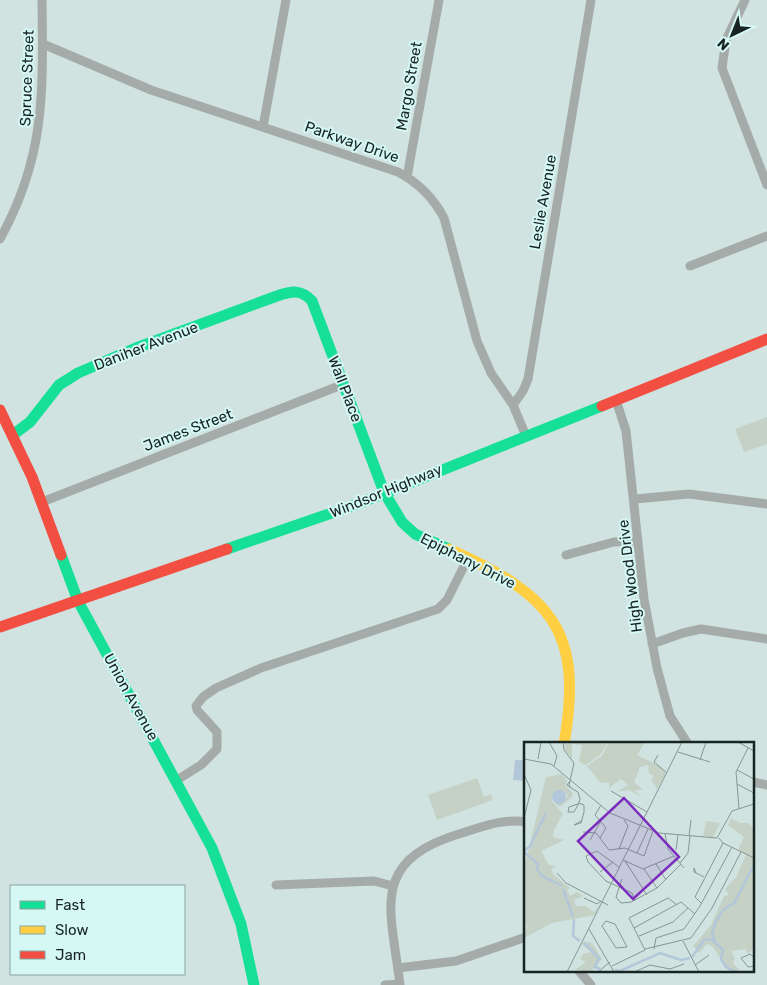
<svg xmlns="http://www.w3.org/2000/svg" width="767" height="985" viewBox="0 0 767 985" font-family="Rubik,sans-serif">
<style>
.green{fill:#c5d1c5}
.water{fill:#b3c7da}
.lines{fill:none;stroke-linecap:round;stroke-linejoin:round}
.street{stroke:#a5aba8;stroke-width:9}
.fast{stroke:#16e098;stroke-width:11}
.slow{stroke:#ffcf43;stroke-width:11}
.jam{stroke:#f24e42;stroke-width:11}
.labels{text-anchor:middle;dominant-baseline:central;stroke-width:4;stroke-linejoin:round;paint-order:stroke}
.street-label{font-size:15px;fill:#172422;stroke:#d5f8f4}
.inset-river{fill:none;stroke:#b3c7da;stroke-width:2.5}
.inset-road{fill:none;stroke:#869795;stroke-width:1}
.view{fill:#7b2cbf;fill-opacity:0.15;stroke:#7b2cbf;stroke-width:2.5}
.inset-edge{fill:none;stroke:#172422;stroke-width:2.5}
</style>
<rect width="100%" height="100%" fill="#d0e3e1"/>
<path class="green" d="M767,417V444L744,452L735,429Z
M477,778L484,797L491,794L493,800L437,820L428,795Z"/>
<path class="water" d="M515,760H526V781L513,780Z"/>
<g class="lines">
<path class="street" d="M745,0L726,40L722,68L767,185
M43,44L151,90L398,172C419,183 433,197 444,218L477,341L491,373L513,405L526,436
M263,127L286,0
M407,177L439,0
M0,239C46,156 43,91 42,0
M690,266L767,236
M616,400L626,431L644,599L657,668L670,716L688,744
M513,405L523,391L528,379L591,0
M635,499L689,494L767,504
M42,502L344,384
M566,555L614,542L638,541
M652,644L683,633L701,629L767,639
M177,780L201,765L217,749V732L197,710L196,706L203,697L216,688L261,668L438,609L447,600L467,560
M753,782L767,785
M276,885L374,881L393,886
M398,968L456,961L526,937
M579,971L591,985
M385,985L400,984
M400,985C391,908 368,861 462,833C482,827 504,818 526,822"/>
<path class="fast" d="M14,434L30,422L59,385L78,373L136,348L277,296C292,291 301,289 312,301L384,492L402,522L415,534L449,549
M227,549L355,505L602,406
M61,555L78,601L212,848L241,924L254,985"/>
<path class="slow" d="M449,549C551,595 584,629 564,744"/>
<path class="jam" d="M602,406L767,339
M0,410L32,477L61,555
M0,627L227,549"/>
</g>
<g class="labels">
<g class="street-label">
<text transform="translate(27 78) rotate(-88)">Spruce Street</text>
<text transform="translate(409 86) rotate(-80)">Margo Street</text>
<text transform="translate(352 142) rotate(19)">Parkway Drive</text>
<text transform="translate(543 202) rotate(-80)">Leslie Avenue</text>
<text transform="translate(146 346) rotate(-21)">Daniher Avenue</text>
<text transform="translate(345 389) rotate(69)">Wall Place</text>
<text transform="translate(188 430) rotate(-21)">James Street</text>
<text transform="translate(386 491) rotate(-22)">Windsor Highway</text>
<text transform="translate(468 561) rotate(27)">Epiphany Drive</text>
<text transform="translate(630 576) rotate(-97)">High Wood Drive</text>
<text transform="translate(131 697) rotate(61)">Union Avenue</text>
</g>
</g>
<g transform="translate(524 742)">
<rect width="230" height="230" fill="#d0e3e1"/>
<path d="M40,0H84L76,13L62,23L55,20L58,3L48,2V17L41,8ZM85,0H121L113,13L136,24L142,32L133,47L127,37L130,34L125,31L124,23L116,25L110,40L119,48H110L119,56L105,48L93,50L104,43L97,37L85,46V41L76,40L63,24L78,14ZM38,32L43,39L42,44L49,51L48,55L36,65L31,61H39L44,53L33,48L27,58L39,72L30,88L29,95L40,98L17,109L24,122L32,125L27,127L29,132L46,146L43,148L46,154L53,150L59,154L50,158L52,164H62L70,170L76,162L71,173L28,181L0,196V186L3,185L0,181L1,122L22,35ZM207,76L216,81H225L230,87V116L214,108L220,95L204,83ZM182,79L196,81L189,96L179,94ZM222,113L230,117V206L224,212L222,207L207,209L211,216L209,221L217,230H206L188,204L183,202L175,211L169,204L187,183L200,154L205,153L201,147L212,135ZM60,199L68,201L78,217L67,230L51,228L62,220L56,217L59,212L67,210L58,202Z" fill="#c5d1c5"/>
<path d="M28 55a7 7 0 1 1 14 0a7 7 0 1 1-14 0Z" fill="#b3c7da"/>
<path class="inset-river" d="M0,109L6,104L22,71M0,110L14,122L13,127L18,134L38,144M39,147L49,175M50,177L49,194L56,199M60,201L75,216L71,225L76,227M192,202L188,191L192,179L199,168L210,161L230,123M168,215L180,198L187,197L199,208L197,217L202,225L212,230M91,228L96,229L136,211L157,218L166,216"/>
<path class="inset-road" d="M25,0L33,14L30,24M39,0L40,8L50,21L46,39M214,0L230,9M154,10L186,20M134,13L130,20L143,31M0,17L27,22L86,71L135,91L193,96L208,69L230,62M14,17L17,0M176,18L182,0M213,28L230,37M0,32L7,48L0,76M46,39L45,43L47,46L43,43ZM213,42L230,51M47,46L54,50L56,57L54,63L50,70H44L45,65L54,62M87,49L123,70M55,61L60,63V70L57,81L50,83L57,79M215,66L212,30L224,6M59,90L72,91L85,108L101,106L120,114L129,89M141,92L144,107L160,126M165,94L167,78M76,96L82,86L71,73L77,63M195,96L199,101L230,116M66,98L77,79M95,107L104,84L100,78M152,108L154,93M113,111L124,87M99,118L119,127L150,114M101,119L123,153M156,121L164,111L166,94M132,122L142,138M95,125L73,109L62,114L64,120L82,139L108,151L111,159M120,127L133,146M76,130L89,120M33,131L42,141L84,163M172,131L170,126V130L180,135M98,137L92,155L97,161L107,160L133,146L157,122M60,156L73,162L77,159M178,162L171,155L199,101M82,179L91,182L103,205L92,206L78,184ZM110,186L157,160L171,172M65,187L90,230M115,194L149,180L164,166M159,199L175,230M121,207L167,196L188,166L217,110M130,207L132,196L160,187L176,164L208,105M230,215L226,212L217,216L224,225L230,224M171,223L185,213M88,224L121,208L105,176L144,156L153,163M43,230L158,0M74,230L86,220M110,230L126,223L146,227L160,222"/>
<path class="view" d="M100,56L155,115L109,157L54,99Z"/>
<rect width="230" height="230" class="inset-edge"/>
</g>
<rect x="10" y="885" width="175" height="90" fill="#d5f8f4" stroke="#89a3a0"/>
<rect x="20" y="901" width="25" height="8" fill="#16e098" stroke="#89a3a0"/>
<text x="55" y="910" font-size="15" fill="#172422">Fast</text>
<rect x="20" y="926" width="25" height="8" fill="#ffcf43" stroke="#89a3a0"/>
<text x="55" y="935" font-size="15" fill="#172422">Slow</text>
<rect x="20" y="951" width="25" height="8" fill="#f24e42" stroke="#89a3a0"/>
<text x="55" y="960" font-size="15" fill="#172422">Jam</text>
<g transform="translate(732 35) rotate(223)" stroke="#d5f8f4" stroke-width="4" paint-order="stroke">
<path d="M0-4L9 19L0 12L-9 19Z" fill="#172422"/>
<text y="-8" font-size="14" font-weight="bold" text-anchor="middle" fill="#172422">N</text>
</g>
</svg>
